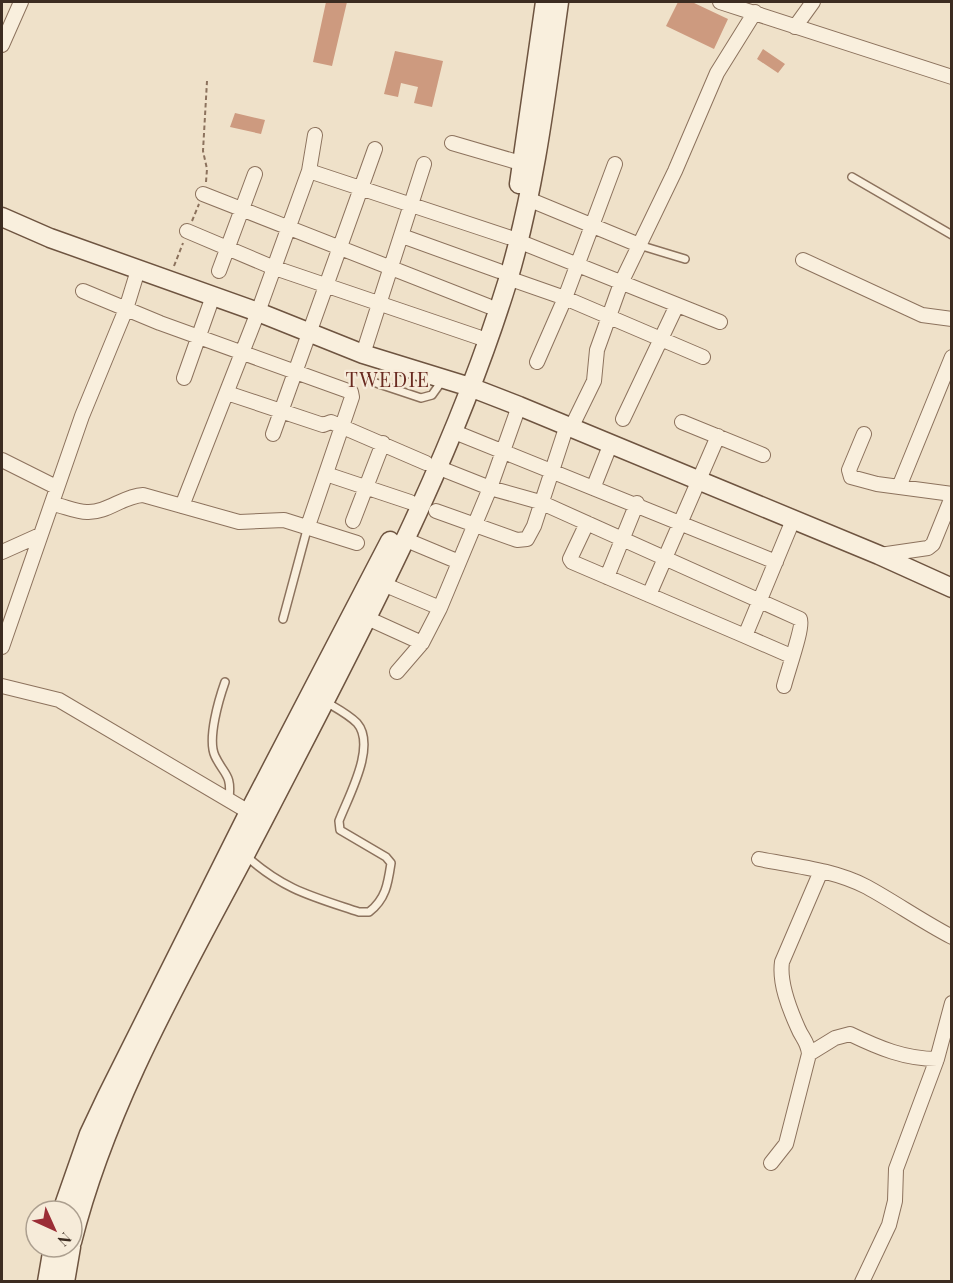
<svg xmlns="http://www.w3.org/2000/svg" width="953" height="1283" viewBox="0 0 953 1283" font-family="'Playfair Display',serif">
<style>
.building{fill:#cd9a7f}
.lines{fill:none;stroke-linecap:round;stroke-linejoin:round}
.lane-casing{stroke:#8c725d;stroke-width:10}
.street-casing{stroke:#8c725d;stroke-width:16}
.secondary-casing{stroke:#6e5440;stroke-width:21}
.path{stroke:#8c725d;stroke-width:2;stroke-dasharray:4.5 3;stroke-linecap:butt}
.lane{stroke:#f9efdd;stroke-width:7}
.street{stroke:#f9efdd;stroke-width:14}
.secondary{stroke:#f9efdd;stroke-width:18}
.labels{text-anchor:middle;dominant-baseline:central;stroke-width:4.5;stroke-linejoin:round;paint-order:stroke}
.quarter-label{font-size:20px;letter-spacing:1.5px;fill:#692a20;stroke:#f6ebd9}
</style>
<rect width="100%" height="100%" fill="#efe1c9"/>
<path class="building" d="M326,2H347L332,66L313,62Z
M678,2H692L728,19L714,49L666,26Z
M763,49L785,64L778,73L757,59Z
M395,51L443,61L432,107L414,103L418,87L401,83L398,97L384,94Z
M235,113L265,120L261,134L230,127Z"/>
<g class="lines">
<defs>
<path id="lane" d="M852,177L952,235
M639,245L685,259
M373,382L421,398L432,395L442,381
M283,619L308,526
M225,682C219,699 207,739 215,756C224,775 232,774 229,798
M245,855C284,890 311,896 359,912H369C386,899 388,883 391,863L386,857L340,830L339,821C348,797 377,746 357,723C348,714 336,708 326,702"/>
<path id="street" d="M720,2L952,77
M795,27L813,2
M2,45L21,2
M452,143L524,164
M309,171L508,237
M203,194L488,306
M528,199L639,245
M187,231L272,267L478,337
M402,236L499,271
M518,241L720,322
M803,260L922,315L952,319
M219,271L255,174
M508,278L565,298L703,357
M83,291L160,323L351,392L352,397L308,526
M363,354L424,164
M537,362L565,298L615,164
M184,378L213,296
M227,393L323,425L331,422L426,463
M623,419L677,305
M682,422L763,455
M572,426L594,381L597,350L621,283L675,171L717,73L755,12
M452,431L776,562
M273,434L375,149
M864,434L849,470L851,477L877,484L952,494
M2,460L56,487
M437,467L490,488L540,502L800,619C804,626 787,673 784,686
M326,474L410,502
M594,486L611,443
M899,487L952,357
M53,504C64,506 76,512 87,512C107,513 123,496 143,495L239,522L284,520L357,543
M182,506L258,312L309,171L315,135
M436,511L517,540L527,539L534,526L567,425
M353,521L383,443
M587,523L570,559L572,562L745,636L793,520
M404,539L459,562
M2,552L40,535
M880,555L928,548L933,544L952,497
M607,577L637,503
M383,584L440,608
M649,595L718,436
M367,618L422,643
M745,636L791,656
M2,647L82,416L126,309L138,270
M397,672L422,643L440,608L490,488L519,406
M2,686L59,700L249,812
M759,859C795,866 835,870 867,887C896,903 923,922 952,937
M809,1054L835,1038L850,1034C879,1048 905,1059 937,1059
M771,1163L786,1144L809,1054C808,1042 802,1038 798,1028C789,1008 779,983 782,962L821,871
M862,1282L889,1225L895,1201L896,1169L937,1059L952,1003"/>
<path id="secondary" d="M519,184L545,2
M2,217L50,238L258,312L363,354L470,387L519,406L879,555L952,588
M62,1211L89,1134L106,1098L249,812L390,541
M72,1242C110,1090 196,951 267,813C356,640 451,466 508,280C535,189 546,95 559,2
M47,1282L53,1247
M65,1282L71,1247"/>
</defs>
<use href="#lane" class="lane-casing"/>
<use href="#street" class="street-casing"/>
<use href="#secondary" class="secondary-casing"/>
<path class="path" d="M206,182L207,169L203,151L207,81
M192,221L199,204
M174,266L183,243"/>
<use href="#lane" class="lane"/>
<use href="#street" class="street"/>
<use href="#secondary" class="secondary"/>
</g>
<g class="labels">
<g class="quarter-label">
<text x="388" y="378">TWEDIE</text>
</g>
</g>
<rect width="953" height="1283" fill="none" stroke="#3c2c21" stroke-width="6"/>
<g transform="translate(54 1229) rotate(135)"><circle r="28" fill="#f6ebd9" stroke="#ac9f8f" stroke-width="1.5"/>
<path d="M0-4.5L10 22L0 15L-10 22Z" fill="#9b2d36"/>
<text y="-9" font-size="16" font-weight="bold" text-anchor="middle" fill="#3c2c21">N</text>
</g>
</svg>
